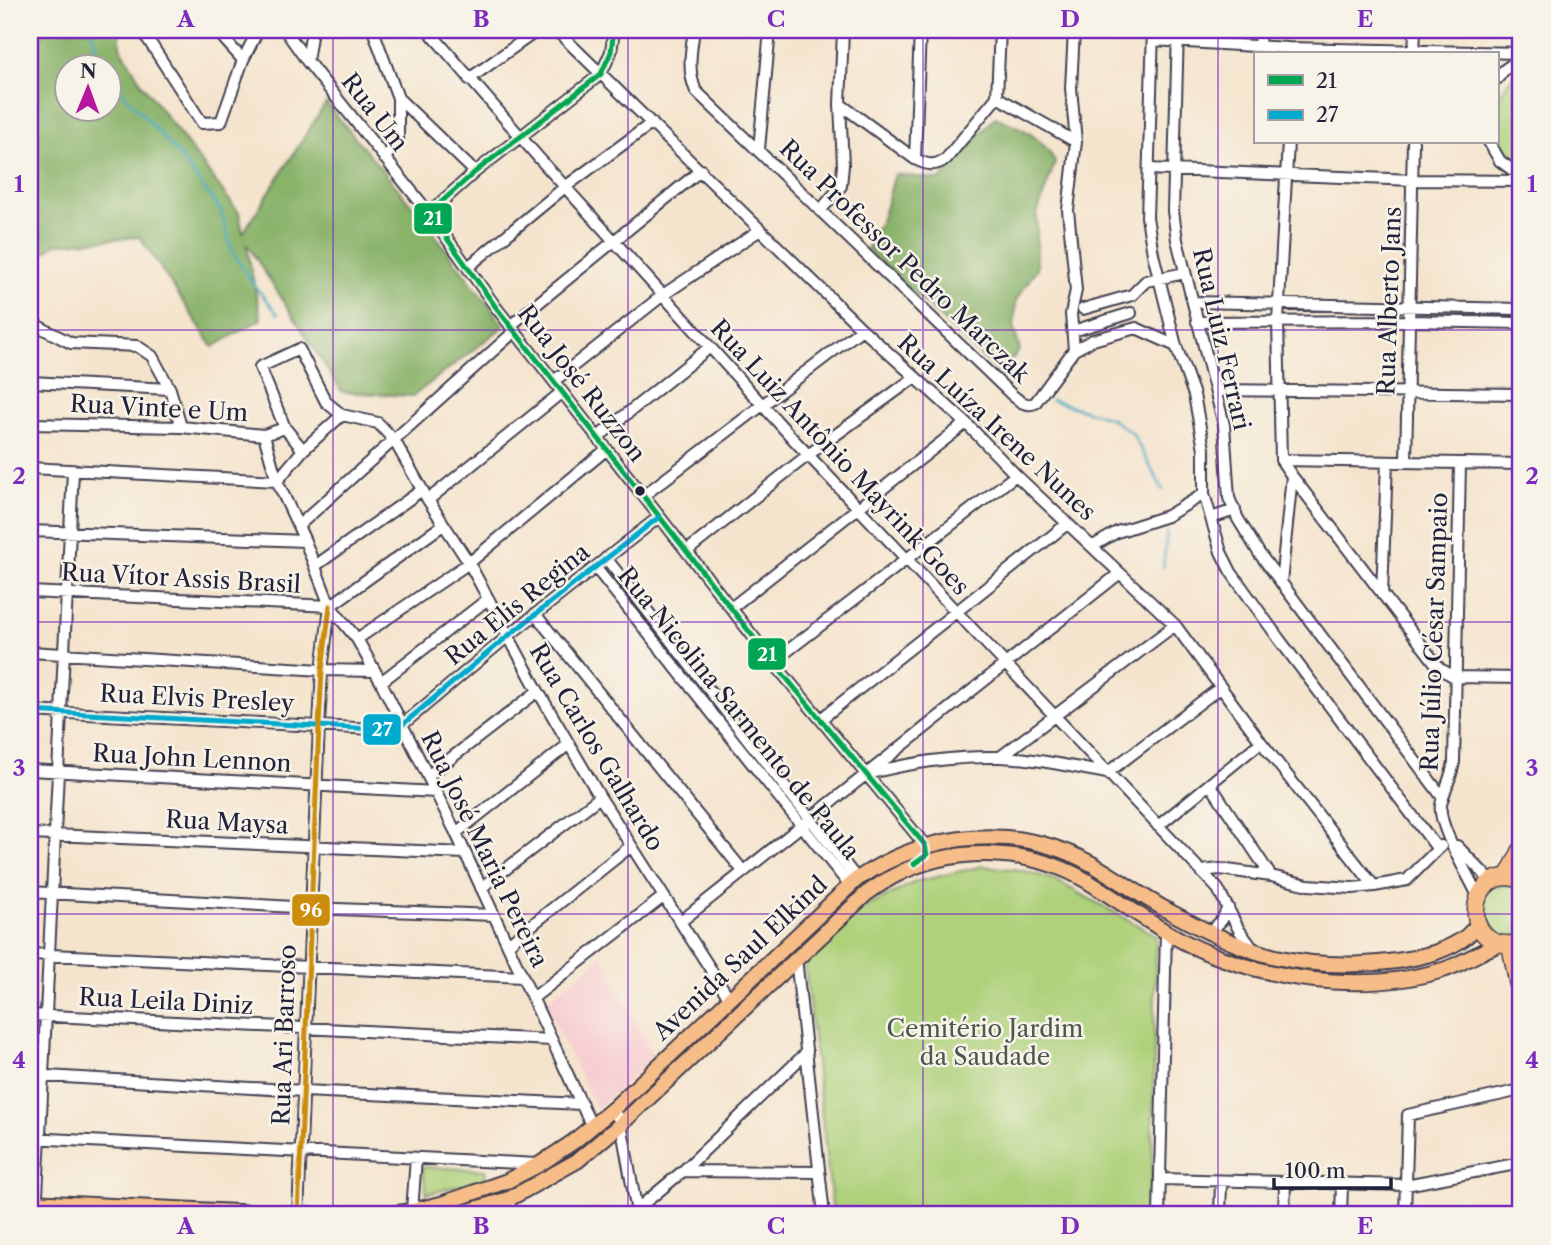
<svg xmlns="http://www.w3.org/2000/svg" width="1551" height="1245" viewBox="0 0 1551 1245" font-family="'Libre Caslon Text',serif">
<style>
.built{fill:#f7cfd2}
.green{fill:#aed17a;stroke:#687a5a;stroke-width:2}
.forest{fill:#8ab36a;stroke:#566a52;stroke-width:2;fill-rule:evenodd}
.lines{fill:none;stroke-linecap:round;stroke-linejoin:round}
.stream{stroke:#43a7c3;stroke-width:2.5}
.minor-casing{stroke:#423f51;stroke-width:14}
.major-casing{stroke:#423f51;stroke-width:18}
.highway-casing{stroke:#423f51;stroke-width:19}
.minor{stroke:#fff;stroke-width:10}
.major{stroke:#f7bd88;stroke-width:14}
.highway{stroke:#f7bd88;stroke-width:16}
.bus-1-casing{stroke:#f7f3e8;stroke-width:10}
.bus-2-casing{stroke:#f7f3e8;stroke-width:10}
.bus-3-casing{stroke:#f7f3e8;stroke-width:10}
.bus-1{stroke:#00a651;stroke-width:5}
.bus-2{stroke:#00a9ce;stroke-width:5}
.bus-3{stroke:#cc8c0c;stroke-width:5}
.grid{fill:none;stroke:#7b2cbf;stroke-width:2;stroke-opacity:0.55}
.bus-dot{fill:#22223b;stroke:#f7f3e8;stroke-width:2.5}
.labels{text-anchor:middle;dominant-baseline:central;stroke-width:5;stroke-linejoin:round;paint-order:stroke}
.street-label{font-size:24px;fill:#22223b;stroke:#f7f3e8}
.park-label{font-size:24px;fill:#4c574e;stroke:#f7f3e8}
.line-badge{stroke:#f7f3e8;stroke-width:2.5}
.badge-label{font-size:19px;text-anchor:middle;font-weight:bold;fill:#fff}
.neatline{fill:none;stroke:#7b2cbf;stroke-width:2.5}
.grid-label{font-size:23px;text-anchor:middle;font-weight:bold;fill:#7b2cbf}
</style>
<rect width="100%" height="100%" fill="#f7f3e8"/>
<filter id="ink" filterUnits="userSpaceOnUse"><feTurbulence type="fractalNoise" baseFrequency=".0143" numOctaves="2"/><feDisplacementMap in="SourceGraphic" scale="14" xChannelSelector="R" yChannelSelector="G"/><feConvolveMatrix kernelMatrix="1 2 1 2 8 2 1 2 1" color-interpolation-filters="sRGB"/></filter>
<filter id="wash" filterUnits="userSpaceOnUse"><feTurbulence type="fractalNoise" baseFrequency=".00686" numOctaves="4" result="noise"/><feDisplacementMap in="SourceGraphic" scale="28" xChannelSelector="R" yChannelSelector="G"/><feGaussianBlur stdDeviation="1.57" result="paint"/><feColorMatrix in="noise" values="0 0 0 0 0 0 0 0 0 0 0 0 0 0 0 0 0 1.4 0 .05"/><feComposite in="paint" operator="in"/></filter>
<g filter="url(#wash)">
<rect width="100%" height="100%" fill="#f5e4cd"/>
<path class="built" d="M603,956L654,1058L596,1109L545,1002Z"/>
<path class="green" d="M1521,69V162C1485,140 1490,92 1521,69Z
M983,866L1020,870L1055,880L1156,935L1151,1215H833L805,966L857,912L915,882Z
M1521,884V936L1504,939L1487,930L1481,902L1492,887Z
M422,1167L486,1170L485,1179L427,1194Z"/>
<path class="forest" d="M44,30H120V46L142,84L239,213L243,233L326,103L420,215L504,326L413,396L342,392L246,243L261,319L213,347L140,237L56,244L30,264V62ZM66,66H108V108H66Z
M995,117C1021,127 1043,137 1055,162L1037,214V268L1016,300L1014,329L1020,350L999,373L867,249L883,216L895,174L940,180Z"/>
<g class="lines">
<path class="stream" d="M91,30L101,66
M108,76L178,154L221,211L232,251L254,285L278,314
M1051,400L1110,418L1132,433L1163,490
M1163,567L1167,532"/>
</g>
</g>
<g filter="url(#ink)">
<g class="lines">
<defs>
<path id="minor" d="M142,30L202,123L221,122L243,60L258,30
M216,30L243,60
M285,30L307,61
M312,30L307,61L429,213
M373,30L398,98V143L384,158
M428,30L538,157L795,441L1218,889L1239,930L1253,949
M556,30L862,329L966,423L1016,475L1175,625L1261,742L1374,886
M614,30L611,52L601,74L475,172L429,213L495,306L773,662L925,845
M694,30C691,50 687,72 696,91L1011,394C1018,400 1025,407 1035,403L1074,350L1071,314L1076,290L1068,210L1076,142L1071,88L1074,30
M1153,30L1147,217L1153,254L1176,346L1194,395L1204,449V494L1221,552L1231,572L1279,639L1437,848
M1178,30L1173,211L1177,240L1224,425L1229,498L1238,519L1259,553L1443,798
M1153,40L1288,48L1521,53
M1259,46L1260,30
M1414,54L1415,30
M469,79L538,30
M1497,79L1504,70L1521,58
M997,97L1076,142
M997,97L1000,30
M398,98L475,172
M840,104L915,159C927,165 934,167 946,159L997,97
M1489,142L1500,161L1521,176
M759,149L770,30
M915,159L920,30
M1149,169L1413,180L1521,181
M820,211L841,186L843,165L840,104L843,30
M468,267L565,187L652,123
M1193,302L1521,309
M1083,309L1132,295L1146,281L1185,273
M30,322L71,343L137,346L152,356L170,389L181,427
M1197,322L1409,321L1521,323
M510,326L701,170
M1073,331L1131,313
M1074,350L1093,340L1136,328L1176,346
M554,381L663,295L760,230
M30,382L170,389
M1217,390L1521,394
M30,424L181,427L264,435L285,428
M264,435L277,481L305,541L330,606L357,639L381,682L456,833L592,1127
M598,437L710,347
M303,450L285,428L260,367L299,349L326,402L342,415L378,423L394,440L428,500L469,563L538,691L600,797L729,998
M1281,460L1292,476L1440,669L1455,677L1521,678
M1281,460L1278,321L1288,142
M1281,460L1521,464
M1406,462L1413,142
M1460,463L1454,762C1451,779 1444,790 1441,805C1437,825 1469,876 1478,896
M30,468L277,481
M277,481L303,450L342,415
M643,496L862,329
M428,500L562,392
M1211,518L1235,510
M298,526L515,331
M30,531L305,541
M1093,546L1117,532L1167,516L1204,494
M687,551L808,455L914,378
M606,558L857,879
M315,566L422,490
M595,567L850,886
M1281,583L1292,476
M30,592L330,606
M1382,594L1387,462
M330,606L443,525
M731,608L966,423
M535,614L743,871
M357,639L469,563L607,449
M30,652L322,670L375,671
M773,662L1016,475
M381,682L488,599
M30,711L393,730L402,725L508,636L659,517
M821,719L1067,524
M1000,757L1175,625
M30,770L436,792
M871,773C913,762 957,756 1000,757C1036,758 1072,767 1107,773L1221,687
M428,776L538,691
M1210,784L1271,876
M1158,826L1261,742
M456,833L569,744
M30,834L465,853
M1457,846L1492,882
M1201,871L1220,869L1271,876L1308,885L1352,888L1374,886L1407,880L1441,846
M481,888L600,797
M30,892L311,908L494,915
M680,922L1120,573
M1210,932L1222,920L1228,907
M508,944L631,846
M30,954L523,977
M796,958L824,1215
M533,998L663,897
M30,1015L552,1040
M30,1075L304,1091L582,1104
M613,1109L621,1124L637,1212
M30,1138L537,1164
M683,1171L819,1172
M1160,1179L1406,1185L1521,1163
M509,1199L511,1215
M412,1211L416,1158
M36,1215L73,471
M298,1215L319,725L322,670L330,606
M630,1215L683,1171L807,1052
M1159,1215L1166,932
M1220,1215L1221,1182
M1284,1215L1285,1183
M1341,1215L1342,1185
M1405,1215L1408,1115L1521,1090"/>
<path id="major" d="M30,1202L298,1215H384L412,1211L441,1204L507,1181L540,1164L573,1142L613,1109L857,879C929,831 1015,822 1092,864C1120,880 1145,899 1174,914C1205,931 1241,949 1276,957C1324,968 1386,967 1434,953C1445,949 1457,944 1467,936C1471,932 1473,929 1478,926
M456,1215L509,1199L577,1161L621,1124L866,894C876,887 887,879 898,874C956,845 1031,848 1087,881C1131,908 1172,941 1221,958C1291,983 1374,992 1446,969C1463,963 1481,951 1499,944"/>
<path id="highway" d="M1507,877L1521,850
M1521,880C1467,860 1455,956 1521,943
M1510,945L1521,1001"/>
</defs>
<use href="#minor" class="minor-casing"/>
<use href="#major" class="major-casing"/>
<use href="#highway" class="highway-casing"/>
<use href="#minor" class="minor"/>
<use href="#major" class="major"/>
<use href="#highway" class="highway"/>
<defs>
<path id="bus-1" d="M614,30L611,52L601,74L475,172L429,213L495,306L773,662L925,845L927,855L914,864"/>
<path id="bus-2" d="M30,711L393,730L402,725L508,636L659,517"/>
<path id="bus-3" d="M298,1215L319,725L322,670L330,606"/>
</defs>
<use href="#bus-1" class="bus-1-casing"/>
<use href="#bus-2" class="bus-2-casing"/>
<use href="#bus-3" class="bus-3-casing"/>
<use href="#bus-1" class="bus-1"/>
<use href="#bus-2" class="bus-2"/>
<use href="#bus-3" class="bus-3"/>
</g>
</g>
<path class="grid" d="M333,30V1215M628,30V1215M923,30V1215M1218,30V1215M30,330H1521M30,622H1521M30,914H1521"/>
<circle class="bus-dot" cx="640" cy="491" r="6"/>
<g class="labels">
<g class="street-label">
<text transform="translate(375 112) rotate(52)">Rua Um</text>
<text transform="translate(905 261) rotate(44)">Rua Professor Pedro Marczak</text>
<text transform="translate(1389 301) rotate(-88)">Rua Alberto Jans</text>
<text transform="translate(1222 339) rotate(77)">Rua Luiz Ferrari</text>
<text transform="translate(582 383) rotate(52)">Rua José Ruzzon</text>
<text transform="translate(159 408) rotate(3)">Rua Vinte e Um</text>
<text transform="translate(997 427) rotate(43)">Rua Luíza Irene Nunes</text>
<text transform="translate(840 457) rotate(47)">Rua Luiz Antônio Mayrink Goes</text>
<text transform="translate(181 578) rotate(3)">Rua Vítor Assis Brasil</text>
<text transform="translate(517 604) rotate(-39)">Rua Elis Regina</text>
<text transform="translate(1434 632) rotate(-88)">Rua Júlio César Sampaio</text>
<text transform="translate(197 698) rotate(3)">Rua Elvis Presley</text>
<text transform="translate(739 713) rotate(51)">Rua Nicolina Sarmento de Paula</text>
<text transform="translate(597 747) rotate(59)">Rua Carlos Galhardo</text>
<text transform="translate(192 758) rotate(3)">Rua John Lennon</text>
<text transform="translate(227 822) rotate(3)">Rua Maysa</text>
<text transform="translate(485 849) rotate(64)">Rua José Maria Pereira</text>
<text transform="translate(740 958) rotate(-43)">Avenida Saul Elkind</text>
<text transform="translate(166 1001) rotate(3)">Rua Leila Diniz</text>
<text transform="translate(284 1035) rotate(-88)">Rua Ari Barroso</text>
</g>
<g class="park-label">
<text x="985" y="1028">Cemitério Jardim<tspan x="985" dy="28">da Saudade</tspan></text>
</g>
</g>
<g class="line-badge">
<rect x="413" y="202" width="40" height="33" rx="7" fill="#00a651"/>
<rect x="747" y="637" width="40" height="34" rx="7" fill="#00a651"/>
<rect x="362" y="713" width="40" height="33" rx="7" fill="#00a9ce"/>
<rect x="291" y="893" width="40" height="34" rx="7" fill="#cc8c0c"/>
</g>
<g class="badge-label">
<text x="433" y="225">21</text>
<text x="767" y="661">21</text>
<text x="382" y="736">27</text>
<text x="311" y="917">96</text>
</g>
<rect width="1551" height="1245" fill="none" stroke="#f7f3e8" stroke-width="77"/>
<rect x="1254" y="52" width="245" height="91" fill="#f7f3e8" stroke="#a29fa3" stroke-width="2"/>
<rect x="1268" y="75" width="35" height="10" fill="#00a651" stroke="#a29fa3" stroke-width="2"/>
<text x="1316" y="88" font-size="21" fill="#22223b">21</text>
<rect x="1268" y="110" width="35" height="10" fill="#00a9ce" stroke="#a29fa3" stroke-width="2"/>
<text x="1316" y="122" font-size="21" fill="#22223b">27</text>
<g transform="translate(88 88) rotate(1)"><circle r="33" fill="#f7f3e8" stroke="#a29fa3" stroke-width="2"/>
<path d="M0-5L12 26L0 18L-12 26Z" fill="#b5179e"/>
<text y="-10" font-size="19" font-weight="bold" text-anchor="middle" fill="#22223b">N</text>
</g>
<path d="M1274 1178v10h117v-10" fill="none" stroke="#22223b" stroke-width="3.5"/>
<text x="1285" y="1178" font-size="21" fill="#22223b" stroke="#f7f3e8" stroke-width="5" paint-order="stroke">100 m</text>
<rect x="38" y="38" width="1474" height="1168" class="neatline"/>
<g class="grid-label">
<text x="186" y="27">A</text>
<text x="481" y="27">B</text>
<text x="776" y="27">C</text>
<text x="1070" y="27">D</text>
<text x="1365" y="27">E</text>
<text x="19" y="192">1</text>
<text x="1532" y="192">1</text>
<text x="19" y="484">2</text>
<text x="1532" y="484">2</text>
<text x="19" y="776">3</text>
<text x="1532" y="776">3</text>
<text x="19" y="1068">4</text>
<text x="1532" y="1068">4</text>
<text x="186" y="1234">A</text>
<text x="481" y="1234">B</text>
<text x="776" y="1234">C</text>
<text x="1070" y="1234">D</text>
<text x="1365" y="1234">E</text>
</g>
</svg>
